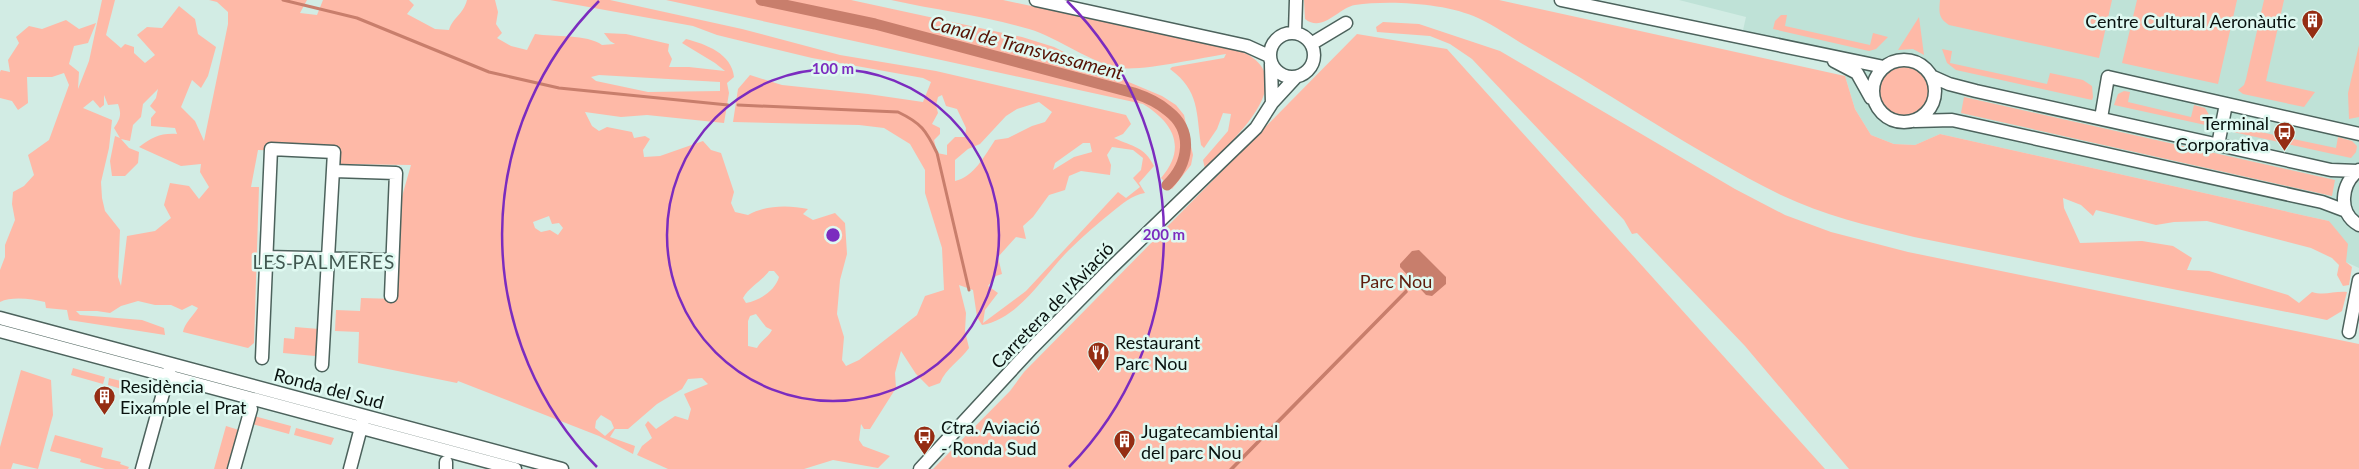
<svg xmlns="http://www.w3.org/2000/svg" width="2359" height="469" viewBox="0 0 2359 469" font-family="Lato,sans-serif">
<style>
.built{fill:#bfe2d7}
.green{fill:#feb9a7;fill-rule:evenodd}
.water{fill:#c87e6c}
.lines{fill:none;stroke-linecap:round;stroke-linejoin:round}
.stream{stroke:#c87e6c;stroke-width:3}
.canal{stroke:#c87e6c;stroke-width:11}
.minor-casing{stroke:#4c625c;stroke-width:15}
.minor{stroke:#fff;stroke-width:12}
.ring{fill:none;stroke:#7b2cbf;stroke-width:2.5}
.labels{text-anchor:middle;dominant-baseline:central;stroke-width:5;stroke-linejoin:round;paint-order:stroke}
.poi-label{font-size:18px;fill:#09120f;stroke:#dff9f1;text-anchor:start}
.park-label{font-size:18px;fill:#5f1c0c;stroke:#dff9f1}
.street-label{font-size:18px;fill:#09120f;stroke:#dff9f1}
.water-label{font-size:19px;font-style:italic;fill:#561304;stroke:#dff9f1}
.neighbourhood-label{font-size:19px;letter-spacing:1px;fill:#425851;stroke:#dff9f1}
.centre{fill:#7b2cbf;stroke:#dff9f1;stroke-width:2.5}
.ring-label{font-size:15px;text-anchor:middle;font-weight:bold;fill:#7b2cbf;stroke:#dff9f1;stroke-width:5;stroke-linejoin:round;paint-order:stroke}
</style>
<rect width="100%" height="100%" fill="#d2ece4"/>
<path class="built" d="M1679,0H2359V268L2346,262L2329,221L1940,134L1915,145L1894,144L1871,135L1855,109L1845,76L1825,56L1741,39L1746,17Z"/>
<path class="green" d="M102,0H115L106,35L121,48L125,44L134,47V53L145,63L155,55L137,35L147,27L162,28L179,6L195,19L198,34L216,47L208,76L201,88L192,80L181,107L195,121L204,141L228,24V12L217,2L209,0H307L300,13L317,15L323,0H409L414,5L407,14L435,29L449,30C453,17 463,15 467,0H495L498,12L496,24L502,33L497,38L511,46L527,50L535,34C554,37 587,34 602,45L615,44L610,41L604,33L626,34L669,44L668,51L672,59L669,67H689L725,71L715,63L682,43L686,39C706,44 732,54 734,77L727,83L729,93L724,123L647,115L621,117L585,112L592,126L599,131L607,127L632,132L634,138L645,136L650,139L643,150L644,157L660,156L703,141L711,150L721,153L734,192L731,203L735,212L748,215C766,205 788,205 808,209L803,214L813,220L835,213L845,223L847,254L840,280L837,314L844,337L842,360L846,366L859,360L917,315L925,296L944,290L942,248L925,193V170L910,144L884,128L859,125L733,122L738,89L750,75L782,85L868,94L923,102L931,82L923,78L812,58L717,35L693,26L550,0H610L742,29L840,55L936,71L1126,115L1131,124L1123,134L1114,138C1133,147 1144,146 1154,166L1139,183L1145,193C1132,195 1122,204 1112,212C1097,224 1082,237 1068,251C1044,275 1019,319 982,325L977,317L973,290L959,285L966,313L965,331L969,348C960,361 946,368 940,383L929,387L916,374L901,351L895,373L896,388L870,429H864L861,424L859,440L863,446L890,456L878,468L833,460L804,469H668L637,455L642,446L652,438L645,425L648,421L656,429L675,416L688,420L691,409L684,394L708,384L702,378L688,379L682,389L657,404L628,429H615L610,437L635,446L633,454L599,436L458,381L457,383L358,363L359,332L335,331L336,310L360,311L361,298L397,299L401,200L411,165L339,164V153L258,150L251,187H259L254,343L248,348L183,332C184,324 193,316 198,308L192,305L182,310L171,305H155L138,301L121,306L110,313L97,311H76L80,315L142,320L164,328L165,335L69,320L67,310L46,308L45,302C32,299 12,296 0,302V270L5,257V245L15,220L12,204L13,192L24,186L34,175L28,155L49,140L69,85L64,73L52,77H27L28,103L18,110L12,101L0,98V72L1,70L10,72L8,60L19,43L16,37L29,26L42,29L66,20L79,29L96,23L88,43L74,46L69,64L79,72L78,89L89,61ZM599,75L720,82V91L648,92L596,81L591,77ZM158,89L156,98L150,106L156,112L151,118V126L175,128L177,134C160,133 153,137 139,147L181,166L201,164L200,172L209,187L199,199L189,186L170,183L164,205L171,218L155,231L127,236L121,286L118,277L120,230L105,211L102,198L101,182L109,148L112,120L83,108L93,100L100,108L104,105V95L108,105L118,104C122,115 120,119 114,128L120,138L115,136L110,161L112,176H125L138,163L139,152L129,148L121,139L130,141L133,125L141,117L143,104ZM942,95L946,106L957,109L966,128L965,137H955L947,145V155L937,153L934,140L940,134V128L932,124L938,113L936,105L938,97ZM1039,102L1052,112L1045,122L1032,126L1008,138L995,140C985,155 974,177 955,181V160L968,149L980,144L1006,116L1017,109ZM1083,143H1090L1092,152L1074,157L1053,170L1055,163ZM1112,147L1133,150L1143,158L1141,170L1133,178L1140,187L1126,198L1118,192L1026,291L983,323L985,310L998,293L988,286L996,276L1002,274L998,257L1016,237L1026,239L1023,226L1033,217L1049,195L1065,190L1069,176L1081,171L1110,175L1111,165L1107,155ZM549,216L552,224L559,223L563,228L558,235L550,230L541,232L535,228L533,222ZM769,271H774L779,277C775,291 760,300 746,303L743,298C750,286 761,282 769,271ZM756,314L766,327L772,330C768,338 761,340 757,348L748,346V321L750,316ZM601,415L611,421L614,428L605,436L595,428L596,421Z
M666,0H851L1022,37L1054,47L1100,70L1162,96L1176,105L1184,115L1193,155L1191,165L1172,189L1161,178C1187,148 1174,123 1143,104Z
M891,0H1003L1238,50C1307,77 1231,141 1205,169L1203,160L1228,131L1231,114L1223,113L1217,129L1204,148L1201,145C1196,113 1200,91 1170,69L1172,67L1224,58L1226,54C1199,58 1145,71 1120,68C1090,63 1059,38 1029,29C985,16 936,10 891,0Z
M1304,0H1499L1845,76L1855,109L1871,135L1894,144L1915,145L1940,134L2329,221L2348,244L2346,262L2352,267L2349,285L2343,286L2337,275L2339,265L2332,258L2311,248L2207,221L2174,222L2156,225L2096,210L2093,216L2081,205L2063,198L2064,208L2080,243L2142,241L2173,246L2192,258L2187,270L2209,271L2288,295L2299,303L2312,292C2324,296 2334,291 2347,292L2342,311L2327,320L1914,237C1869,226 1823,215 1781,195C1696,153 1616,97 1533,50C1515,40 1497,27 1478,18C1446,3 1389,0 1355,5C1338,8 1323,33 1305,19Z
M1940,0H2112L2099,58L1949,25C1938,18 1939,12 1940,0Z
M2137,0H2237L2218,84L2122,63Z
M2264,0H2284L2266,81L2315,92L2304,107L2243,94L2238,90L2244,85L2246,79Z
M1781,15H1787L1785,26L1870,45L1873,33L1888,37L1876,49L1869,51L1773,29L1775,21Z
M1919,17L1924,55L1913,49L1898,50Z
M1383,22L1419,24L1500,51L1735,189L1785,215L1831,232L1908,252L2359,344V469H1849L1745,346L1637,233L1632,234L1624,220L1472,59L1450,44L1430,36L1377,32L1376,27Z
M1357,34L1447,49L1825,469H933L1010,391L1024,372Z
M2359,45V117L2349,119L2348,93Z
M1942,49L1952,51L1950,63L2047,84L2050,73L2083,80L2092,86L2093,97L2092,100L1956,70L1947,63Z
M1879 92a25 25 0 1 1 50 0a25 25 0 1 1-50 0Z
M2124,91L2130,92L2128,102L2191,117L2194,105L2205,108L2211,118L2210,126L2114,105L2118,94Z
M1964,97L2335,180L2332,196L1961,113Z
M2245,117L2248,118L2246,129L2336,148L2338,137L2352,141L2357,146L2356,152L2351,158L2233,132L2235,122Z
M295,327L319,329L317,354L315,356L283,353L284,338L294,339Z
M73,368L105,377L103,384L71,375Z
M21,370L51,380L53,415L38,469L13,463L11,469H0V447Z
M109,378L141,386L139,394L108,385Z
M254,416L291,426L289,434L252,424Z
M226,426L239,430L228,469H214Z
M296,428L334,438L331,445L294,435Z
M55,435L103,448L101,457L121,462L120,464L129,467L128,469H105L80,462L81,459L50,451Z"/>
<path class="water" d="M1419,250L1446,277V284L1432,296L1426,295L1400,267V264L1412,251Z
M1406,289L1408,292L1234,469H1229Z"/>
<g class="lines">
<path class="stream" d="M283,0L357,18L489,72L559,88L728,105
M738,105L898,112C921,123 926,130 937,153L969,290"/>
<path class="canal" d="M761,0L875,24L1134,93C1146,97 1158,102 1168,111C1194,131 1189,164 1167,185"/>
<defs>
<path id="minor" d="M1036,0L1247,46L1269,56
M1561,0L1884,67
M1295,32L1296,0
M1270 55a22 22 0 1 1 44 0a22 22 0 1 1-44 0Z
M1311,44L1346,23
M1873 91a31 31 0 1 1 62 0a31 31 0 1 1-62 0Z
M1834,61L1857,73L1871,98
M1271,64L1272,103
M1931,76L1949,84L1976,91L2331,170L2358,171
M2101,118L2108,77L2359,134
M1915,121L1952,120L2322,202L2346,211
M2218,145L2226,104
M2359,170C2341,183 2337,213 2359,225
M334,171L396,173L391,296
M267,257L391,260
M0,318L562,469
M0,331L515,469
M2349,332L2359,280
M262,358L271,149L334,152L322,365
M446,462V469
M142,469L170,368
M234,469L251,409
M350,469L363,420
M920,469L1032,348L1109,270L1256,128L1272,103L1296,77"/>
</defs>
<use href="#minor" class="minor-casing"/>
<use href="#minor" class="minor"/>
</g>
<g class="ring">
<circle cx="833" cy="235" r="166"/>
<path d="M597 467A331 331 0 0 1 599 1M1067 1A331 331 0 0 1 1069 467"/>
</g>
<defs>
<symbol id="building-pin" viewBox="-11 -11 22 30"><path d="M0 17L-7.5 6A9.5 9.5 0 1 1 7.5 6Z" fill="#952d13" stroke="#dff9f1"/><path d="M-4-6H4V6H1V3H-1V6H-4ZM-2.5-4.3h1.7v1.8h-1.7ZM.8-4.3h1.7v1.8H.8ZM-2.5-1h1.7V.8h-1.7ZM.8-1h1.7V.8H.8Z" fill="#fff"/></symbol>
<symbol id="bus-pin" viewBox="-11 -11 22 30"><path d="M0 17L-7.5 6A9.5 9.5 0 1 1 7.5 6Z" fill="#952d13" stroke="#dff9f1"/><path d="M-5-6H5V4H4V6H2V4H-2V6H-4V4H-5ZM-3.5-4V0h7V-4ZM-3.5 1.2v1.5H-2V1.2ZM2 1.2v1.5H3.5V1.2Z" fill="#fff"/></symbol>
<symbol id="restaurant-pin" viewBox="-11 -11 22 30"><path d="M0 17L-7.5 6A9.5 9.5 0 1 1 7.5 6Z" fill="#952d13" stroke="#dff9f1"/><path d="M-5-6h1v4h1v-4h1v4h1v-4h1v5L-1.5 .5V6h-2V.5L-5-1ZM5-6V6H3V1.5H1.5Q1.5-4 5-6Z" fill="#fff"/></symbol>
</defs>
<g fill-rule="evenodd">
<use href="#building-pin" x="2300" y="8" width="25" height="34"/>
<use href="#bus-pin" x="2272" y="120" width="25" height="34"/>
<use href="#restaurant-pin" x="1086" y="340" width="25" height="34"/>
<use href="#building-pin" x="92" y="384" width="25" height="34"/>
<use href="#bus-pin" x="912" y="424" width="25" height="34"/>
<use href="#building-pin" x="1112" y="428" width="25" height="34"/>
</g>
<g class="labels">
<g class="poi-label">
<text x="2296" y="21" text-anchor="end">Centre Cultural Aeronàutic</text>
<text x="2269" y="123" text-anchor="end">Terminal<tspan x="2269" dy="21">Corporativa</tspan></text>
<text x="1115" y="342">Restaurant<tspan x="1115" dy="21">Parc Nou</tspan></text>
<text x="120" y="386">Residència<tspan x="120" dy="21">Eixample el Prat</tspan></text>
<text x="941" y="427">Ctra. Aviació<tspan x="941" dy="21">- Ronda Sud</tspan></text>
<text x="1141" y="431">Jugatecambiental<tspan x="1141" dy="21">del parc Nou</tspan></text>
</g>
<g class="park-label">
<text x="1396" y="281">Parc Nou</text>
</g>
<g class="street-label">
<text transform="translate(1052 305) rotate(-46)">Carretera de l'Aviació</text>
<text transform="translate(329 388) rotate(15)">Ronda del Sud</text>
</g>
<g class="water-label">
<text transform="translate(1027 47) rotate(15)">Canal de Transvassament</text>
</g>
<g class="neighbourhood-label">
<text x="324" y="261">LES PALMERES</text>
</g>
</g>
<circle cx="833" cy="235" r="8" class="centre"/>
<g class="ring-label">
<text x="833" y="74">100 m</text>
<text x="1164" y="240">200 m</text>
</g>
</svg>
